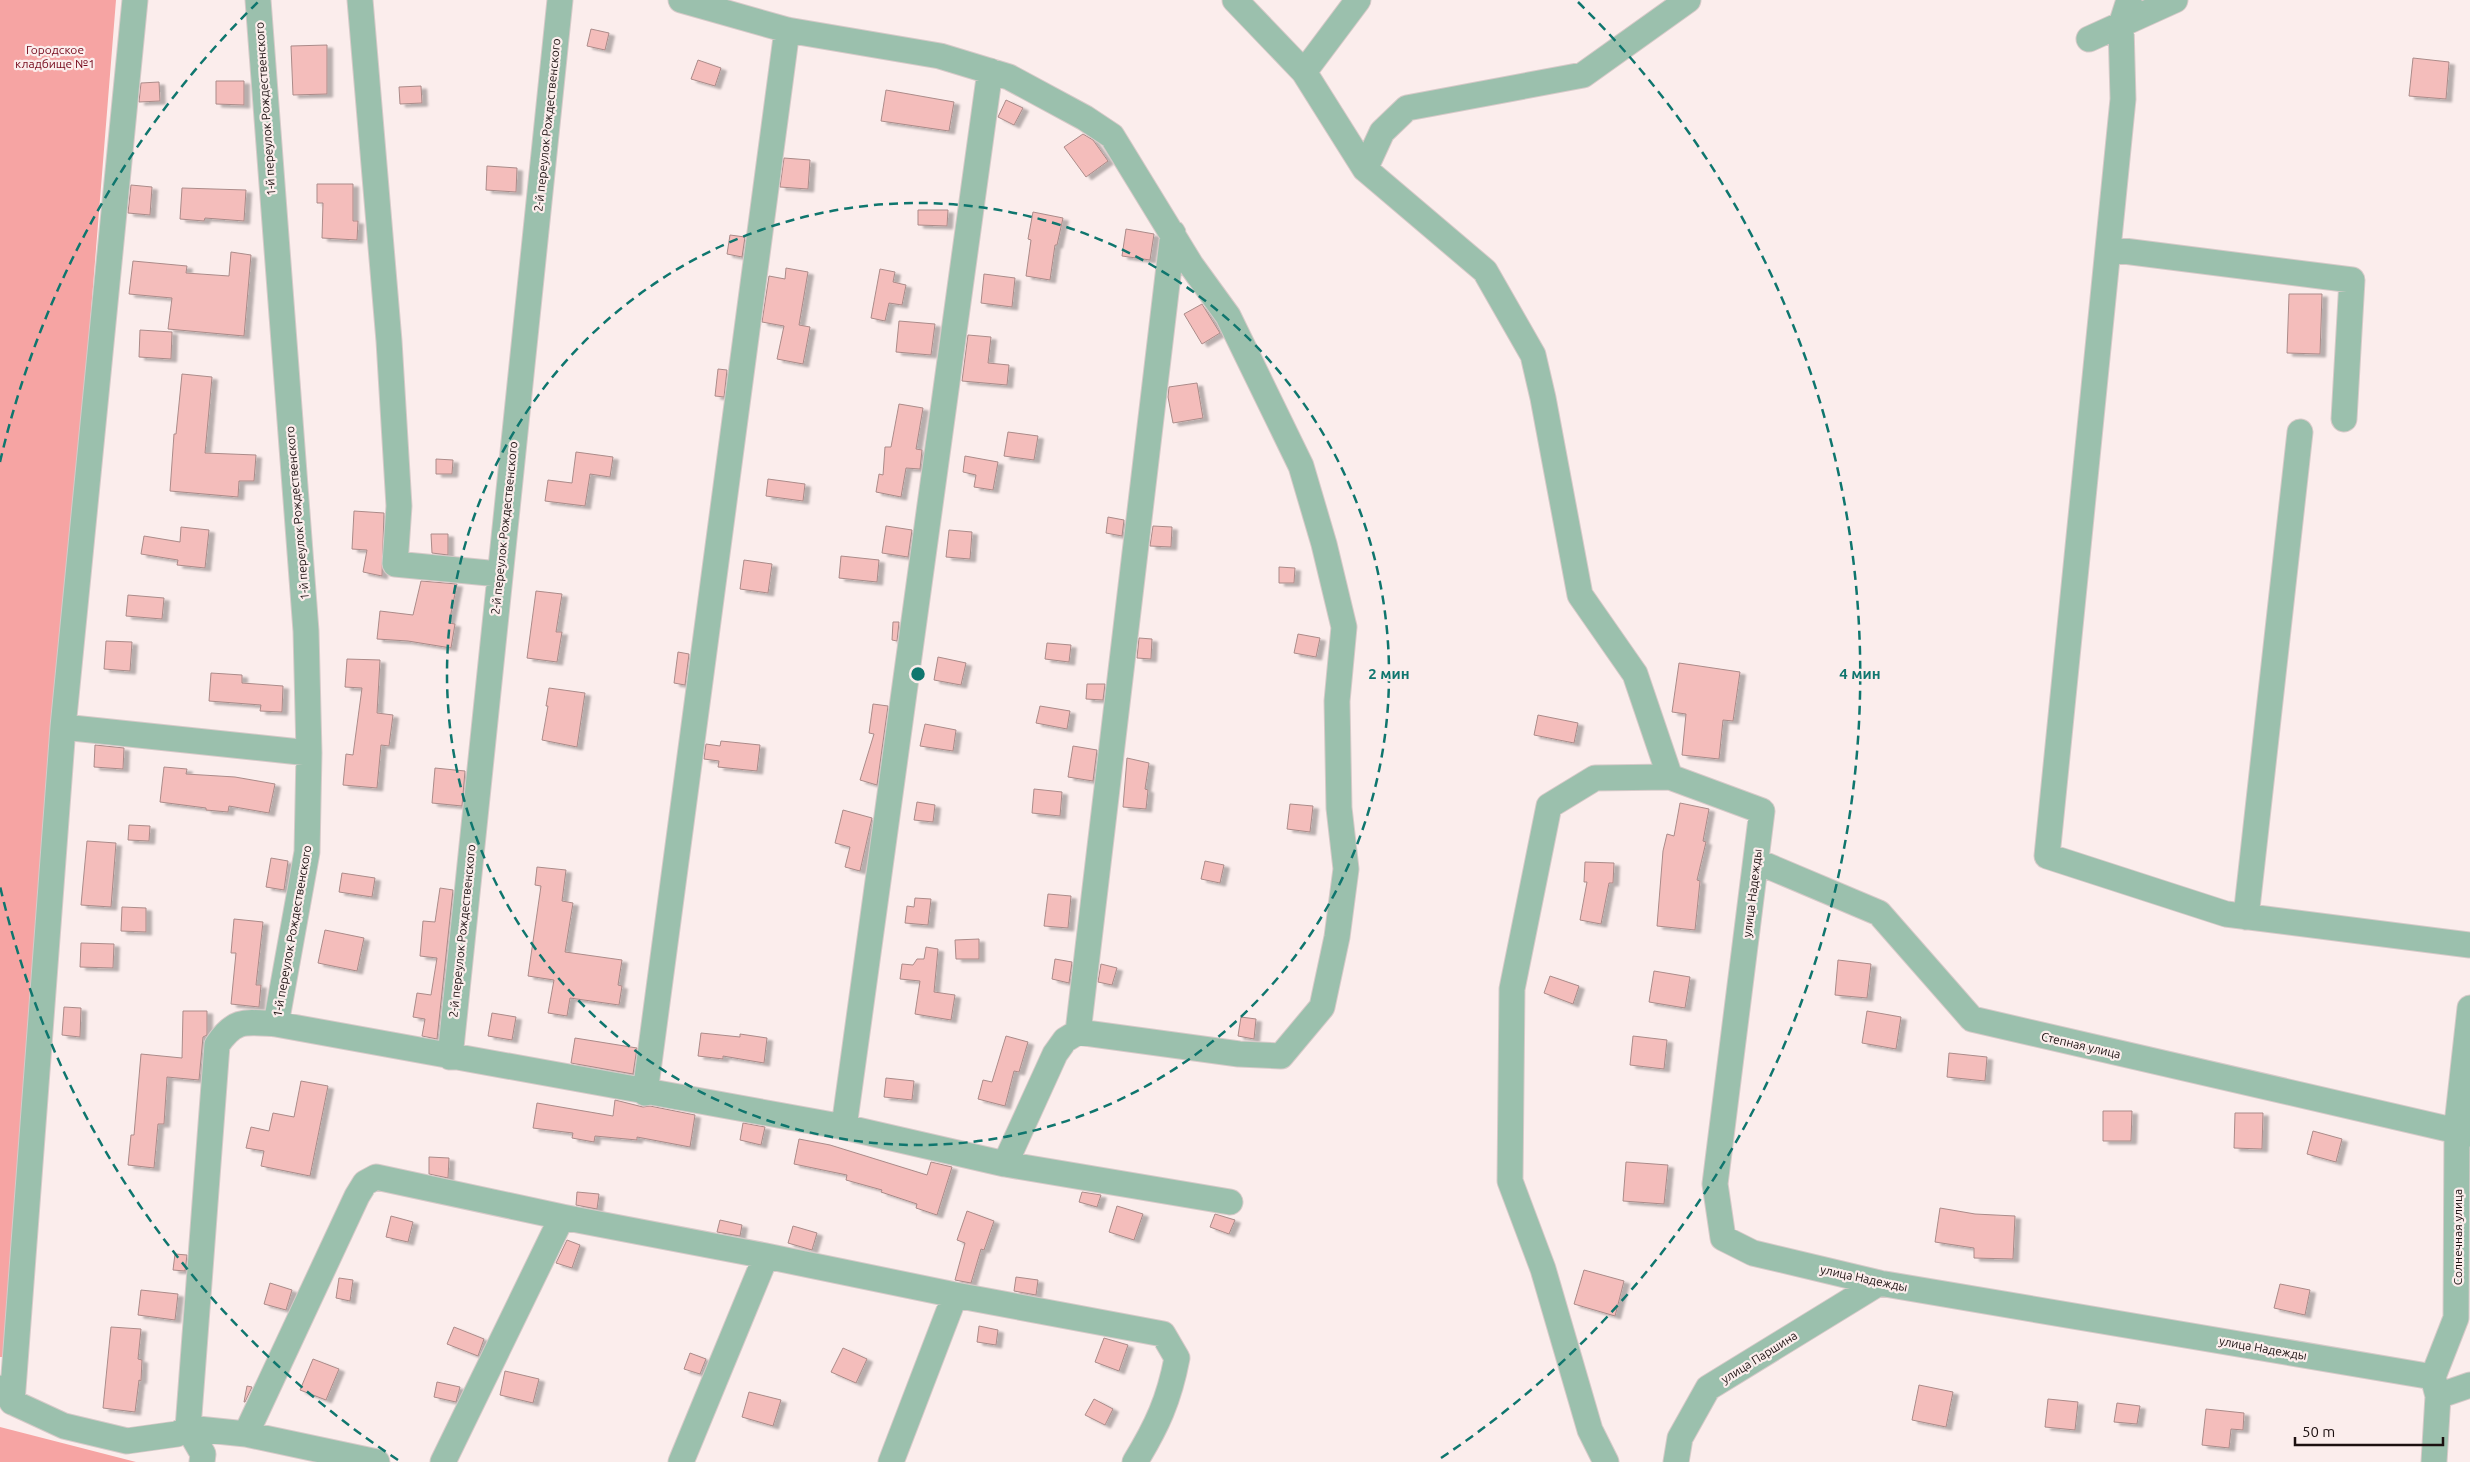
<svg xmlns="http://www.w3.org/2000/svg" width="2470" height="1462" viewBox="0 0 2470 1462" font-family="Ubuntu,sans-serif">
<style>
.green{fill:#f6a4a3}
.building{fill:#f4bdbb;stroke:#ab8b89;filter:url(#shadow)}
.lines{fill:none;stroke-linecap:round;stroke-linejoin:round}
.minor-casing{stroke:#d7cac9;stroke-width:27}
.minor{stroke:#9bc0ad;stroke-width:25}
.ring{fill:none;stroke:#0f766e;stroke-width:2.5;stroke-dasharray:9 6}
.labels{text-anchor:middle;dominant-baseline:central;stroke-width:4.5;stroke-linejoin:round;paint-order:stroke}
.park-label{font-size:12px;fill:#75081b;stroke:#fbedec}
.street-label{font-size:12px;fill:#1c1010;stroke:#fbedec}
.centre{fill:#0f766e;stroke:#fbedec;stroke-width:2.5}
.ring-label{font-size:15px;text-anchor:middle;font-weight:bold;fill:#0f766e;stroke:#fbedec;stroke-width:4.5;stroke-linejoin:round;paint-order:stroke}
</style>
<defs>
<filter id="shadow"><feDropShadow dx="5.5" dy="3" stdDeviation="1" flood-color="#0004"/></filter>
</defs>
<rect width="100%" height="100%" fill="#fbedec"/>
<path class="green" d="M0,0H116L7,1357H0Z
M0,1427L136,1462H0Z"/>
<path class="building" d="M591,29L609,33L605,50L587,46Z
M327,45V94L293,95L291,46Z
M2413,58L2449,62L2446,99L2409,96Z
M698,60L721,68L715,86L691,79Z
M216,81H244V105L216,104Z
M159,82L160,101L139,102L141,83Z
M421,86L422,103L400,104L399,87Z
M886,90L954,102L949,131L881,121Z
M1006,100L1023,108L1014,125L998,117Z
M1083,134L1093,140L1108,161L1086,177L1064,147Z
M784,158L810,160L808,189L780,187Z
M487,166L517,168L516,192L486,190Z
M317,184H353V221H358L357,240L322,238L323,203H317Z
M131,185L152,187L150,215L128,213Z
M182,188L246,190L244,221L205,218L204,221L180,219Z
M918,210H948L947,226L918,225Z
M1033,212L1063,218L1057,245H1055L1050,280L1026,276L1031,240L1028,239Z
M1126,229L1154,234L1150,260L1122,256Z
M730,235L745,237L742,257L727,254Z
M231,252L251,255L244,336L168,329L172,298L129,294L133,261L187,266L186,273L229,276Z
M786,268L808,272L799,325L810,327L803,364L777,359L784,326L762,322L769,276L785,279Z
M880,269L895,272L893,282L906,285L902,305L889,303L885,321L871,318Z
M984,274L1015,278L1012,307L981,303Z
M2289,294H2322L2320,354L2287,353Z
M1202,304L1220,333L1202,344L1184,314Z
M899,321L935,324L931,355L896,352Z
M140,330L172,332L171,359L139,357Z
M968,335L991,337L988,363L1009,365L1007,385L962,381Z
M718,369L727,370L724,397L715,396Z
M182,374L212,377L205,453L256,455L254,481H239L238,497L170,491L174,434H176Z
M1197,383L1203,418L1173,423L1168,397L1169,387Z
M899,404L923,408L916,449L922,450L920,469L906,468L901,497L876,492L879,474L883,475L885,447H891Z
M1008,432L1038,436L1034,460L1004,456Z
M576,452L613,457L610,477L590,474L585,506L545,501L548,480L572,483Z
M965,456L998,462L993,490L974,487L976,475L963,472Z
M436,459L453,460L452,474H436Z
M768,479L805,484L803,501L766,496Z
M354,511L384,513L382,576L363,572L367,550L352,549Z
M1108,517L1124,520L1122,536L1106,533Z
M886,526L912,530L908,557L882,553Z
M1153,526L1172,527L1171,547L1150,546Z
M181,527L209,530L205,568L177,565L178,560L141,554L144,536L180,542Z
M949,530L972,532L970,559L946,557Z
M431,534H448V555L432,553Z
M841,556L879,560L877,582L839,578Z
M744,560L772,564L768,593L740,589Z
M1279,567L1295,568L1294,583H1279Z
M421,581L457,584L449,623L455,624L451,648L408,641L377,639L380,611L413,615Z
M536,591L562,594L556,632H562L557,662L527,658Z
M128,595L164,598L162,619L126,616Z
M893,622H899L897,641L892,640Z
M1298,634L1320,638L1316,657L1294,653Z
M1139,638L1152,639L1151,659L1137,658Z
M106,641L132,642L130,671L104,669Z
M1047,643L1071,645L1069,662L1045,659Z
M678,652L689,654L685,685L674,683Z
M938,657L966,663L961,685L934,680Z
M347,659L380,660L377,713L393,715L389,746L381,745L377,788L343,785L346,754L353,755L362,688L345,687Z
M1679,663L1740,672L1733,721L1723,720L1719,759L1682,755L1686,714L1672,712Z
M211,673L242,675V683L283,686L282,712L260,711L261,705L209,701Z
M1087,684H1105L1103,700L1086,699Z
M549,688L585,693L577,747L542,740L548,706H546Z
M873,704L888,706L877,785L860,780L874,734L869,733Z
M1040,706L1070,711L1067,729L1036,723Z
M1538,715L1578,723L1574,743L1534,735Z
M925,724L956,730L953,751L920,746Z
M721,741L760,745L757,771L718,767L719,761L704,759L706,744L720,746Z
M95,745L124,748L123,769L94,767Z
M1073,746L1097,750L1093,781L1068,777Z
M1127,758L1149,763L1145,789L1148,790L1146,809L1123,807Z
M164,767L187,769L186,774L235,777L275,784L269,813L229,806L228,812L206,810V808L160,802Z
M435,768L465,771L462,806L432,803Z
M1034,789L1062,792L1060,816L1032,813Z
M917,802L935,805L933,822L914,820Z
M1680,803L1709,809L1703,841L1706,842L1697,880L1700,881L1695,930L1657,926L1663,851L1667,834L1674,836Z
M1290,804L1313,806L1310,832L1287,829Z
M843,810L872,818L860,871L845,867L850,847L835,843Z
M129,825L150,826L149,841L128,840Z
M87,841L116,843L111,907L81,905Z
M271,858L288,861L284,890L266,887Z
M1205,861L1224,865L1220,883L1201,879Z
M1585,862L1614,863L1613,883H1609L1601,924L1580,920L1587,882H1584Z
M537,867L566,870L562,901L573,903L565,952L622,960L618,985L622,986L619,1005L570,998L567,1016L548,1013L554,980L528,976L541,886L535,885Z
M342,873L375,878L372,897L339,892Z
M440,888L453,890L437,1039L422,1036L425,1019L413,1017L417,993L431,995L437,958L420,956L423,921L435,922Z
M1048,894L1071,896L1068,928L1044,926Z
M915,898L931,899L928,925L905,923L907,906L914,907Z
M122,907L146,908V932L121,931Z
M234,919L263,922L256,985H261L259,1007L231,1004L236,953H231Z
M325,930L364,938L357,971L318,963Z
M979,939V959H956L955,940Z
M81,943L114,944L113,968L80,967Z
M926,947L938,949L934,992L955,995L951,1020L915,1014L920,981L900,979L902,964L913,965L917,959H924Z
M1055,959L1072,962L1069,983L1052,979Z
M1838,960L1871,964L1867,998L1835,995Z
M1101,964L1117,968L1112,985L1098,982Z
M1654,971L1690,977L1685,1008L1649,1002Z
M1550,976L1579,986L1573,1004L1544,993Z
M64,1007L81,1008L80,1037L62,1035Z
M183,1011H207V1035L203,1037L199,1080L167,1077L164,1124H158L154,1168L128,1165L131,1135H134L141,1054L182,1058Z
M1867,1011L1901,1017L1896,1049L1862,1043Z
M492,1013L516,1017L512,1040L488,1036Z
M1241,1017L1256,1019L1254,1039L1238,1036Z
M701,1033L740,1037V1034L767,1038L764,1063L723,1056V1059L698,1056Z
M1006,1036L1028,1042L1019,1072L1014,1071L1005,1106L978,1099L983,1080L992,1082Z
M1633,1036L1667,1040L1664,1069L1630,1065Z
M575,1038L637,1048L633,1074L571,1063Z
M1949,1053L1987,1057L1985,1081L1947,1077Z
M886,1078L914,1081L912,1100L884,1097Z
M301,1081L328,1086L310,1176L261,1166L264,1151L246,1148L251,1127L269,1131L273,1113L294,1117Z
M615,1100L643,1107L650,1106L695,1115L690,1147L637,1137V1140L595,1136L594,1142L572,1138L573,1133L533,1128L537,1103L613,1116Z
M2103,1111H2132L2131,1141H2103Z
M2235,1113H2263L2262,1149L2234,1148Z
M743,1123L765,1127L761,1145L740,1140Z
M2313,1131L2342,1139L2336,1162L2307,1154Z
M799,1139L830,1145L927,1175L931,1162L952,1167L937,1215L916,1208L917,1204L881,1192L882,1190L846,1180L847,1175L794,1164Z
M429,1157L449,1158L448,1178L429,1174Z
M1626,1162L1668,1165L1664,1204L1623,1201Z
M577,1192L599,1194L597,1209L576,1205Z
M1082,1192L1101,1195L1097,1207L1079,1202Z
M1117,1206L1143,1214L1134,1240L1109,1232Z
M1940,1208L1975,1214L2015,1216L2013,1259L1974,1258V1248L1935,1242Z
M967,1211L994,1221L984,1250L981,1249L971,1283L955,1280L965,1243L957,1240Z
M1215,1214L1235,1220L1229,1234L1210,1227Z
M391,1216L413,1222L408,1242L386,1237Z
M720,1220L742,1225L740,1236L717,1232Z
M793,1226L817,1233L812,1250L788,1243Z
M567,1240L580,1245L572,1268L556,1263Z
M175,1254L187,1255L185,1271L173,1270Z
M1584,1270L1624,1281L1615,1316L1574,1304Z
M1016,1277L1038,1280L1036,1295L1014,1291Z
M339,1278L353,1280L350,1301L336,1298Z
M270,1283L292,1290L286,1310L264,1304Z
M2280,1284L2310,1290L2305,1315L2274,1308Z
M141,1290L178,1294L175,1320L138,1315Z
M979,1326L998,1330L996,1345L977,1342Z
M111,1327L141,1329L138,1359L142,1360L141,1381L139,1380L135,1412L103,1408Z
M454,1327L484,1339L478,1356L447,1344Z
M1104,1338L1128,1345L1119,1371L1095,1362Z
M843,1348L867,1359L856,1383L831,1372Z
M690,1353L706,1359L700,1374L684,1369Z
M313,1359L339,1369L326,1400L300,1390Z
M505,1371L539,1379L533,1403L500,1395Z
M437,1382L460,1387L456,1402L434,1397Z
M1919,1385L1953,1392L1946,1427L1912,1420Z
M247,1386L252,1387L245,1402H244Z
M749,1392L781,1400L773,1426L742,1417Z
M1094,1399L1113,1409L1105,1425L1085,1415Z
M2048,1399L2078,1402L2075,1430L2045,1427Z
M2117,1403L2140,1406L2137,1424L2114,1422Z
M2206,1409L2244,1413L2243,1430L2231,1429L2229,1448L2202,1445Z"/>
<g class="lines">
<defs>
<path id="minor" d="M258,0L306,631L309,753L307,852L276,1024
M360,0L389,341L399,506L395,564L499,574
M681,0L787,30L940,56L1009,77L1085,118L1112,136L1191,265L1228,316L1301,466L1324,544L1344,627L1337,701L1339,808L1346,869L1337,937L1322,1007L1281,1056L1239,1054L1078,1032L1065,1040L1055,1054L1005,1164
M1235,0L1304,72L1365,169L1485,271L1533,355L1543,398L1580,595L1635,674L1670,777L1762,811L1715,1184L1723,1238L1753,1253L1879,1283L2433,1377
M2129,0L2121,25L2123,99L2047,856L2226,914L2470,945
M2089,39L2175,0
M1304,72L1358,0
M1365,169L1382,132L1407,108L1583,75L1688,0
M2108,249L2352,280L2344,419
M63,727L309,753
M1756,861L1879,913L1972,1019L2470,1134
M2246,917L2300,432
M1078,1032L1173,233
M450,1057L560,0
M645,1093L787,30
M844,1127L990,71
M3,1388L12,1402L64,1426L127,1441L177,1434L188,1428L246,1434L377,1462
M2438,1396L2470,1385
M12,1402L63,727L135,0
M246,1434L357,1196L365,1183L376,1177L562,1217L766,1256L955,1295L1163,1334L1177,1358C1169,1400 1157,1426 1135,1462
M202,1462L203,1454L188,1428L217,1045C235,1018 246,1022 276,1024L844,1127L1005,1164L1230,1202
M443,1462L562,1217
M681,1462L766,1256
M891,1462L955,1295
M1606,1462L1590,1430L1543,1269L1510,1181L1512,989L1549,806L1595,778L1670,777
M1676,1462L1680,1438L1708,1388L1879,1283
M2434,1462L2438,1396L2433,1377L2456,1318L2457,1125L2470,1008"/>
</defs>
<use href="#minor" class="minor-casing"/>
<use href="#minor" class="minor"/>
</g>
<g class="ring">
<circle cx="918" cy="674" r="471"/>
<path d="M398 1460A942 942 0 0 1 0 886M0 462A942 942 0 0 1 258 2M1578 2A942 942 0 0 1 1438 1460"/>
</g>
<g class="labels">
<g class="park-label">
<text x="55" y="49">Городское<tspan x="55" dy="14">кладбище №1</tspan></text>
</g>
<g class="street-label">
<text transform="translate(265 109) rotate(-94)">1-й переулок Рождественского</text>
<text transform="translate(547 125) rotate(-84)">2-й переулок Рождественского</text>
<text transform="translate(297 513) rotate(-95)">1-й переулок Рождественского</text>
<text transform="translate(504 528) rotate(-84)">2-й переулок Рождественского</text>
<text transform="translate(1752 893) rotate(-83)">улица Надежды</text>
<text transform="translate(292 931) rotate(-80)">1-й переулок Рождественского</text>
<text transform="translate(462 931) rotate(-84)">2-й переулок Рождественского</text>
<text transform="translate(2081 1045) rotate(13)">Степная улица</text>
<text transform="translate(2457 1237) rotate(-90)">Солнечная улица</text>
<text transform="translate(1864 1278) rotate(12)">улица Надежды</text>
<text transform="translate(2263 1348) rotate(10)">улица Надежды</text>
<text transform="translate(1759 1357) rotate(-32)">улица Паршина</text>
</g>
</g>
<circle cx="918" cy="674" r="8" class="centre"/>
<g class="ring-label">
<text x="1389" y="679">2 мин</text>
<text x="1860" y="679">4 мин</text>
</g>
<path d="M2295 1437v8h148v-8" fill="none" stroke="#1c1010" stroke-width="2.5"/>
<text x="2302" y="1437" font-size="15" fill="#1c1010" stroke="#fbedec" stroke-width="4" paint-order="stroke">50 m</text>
</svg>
